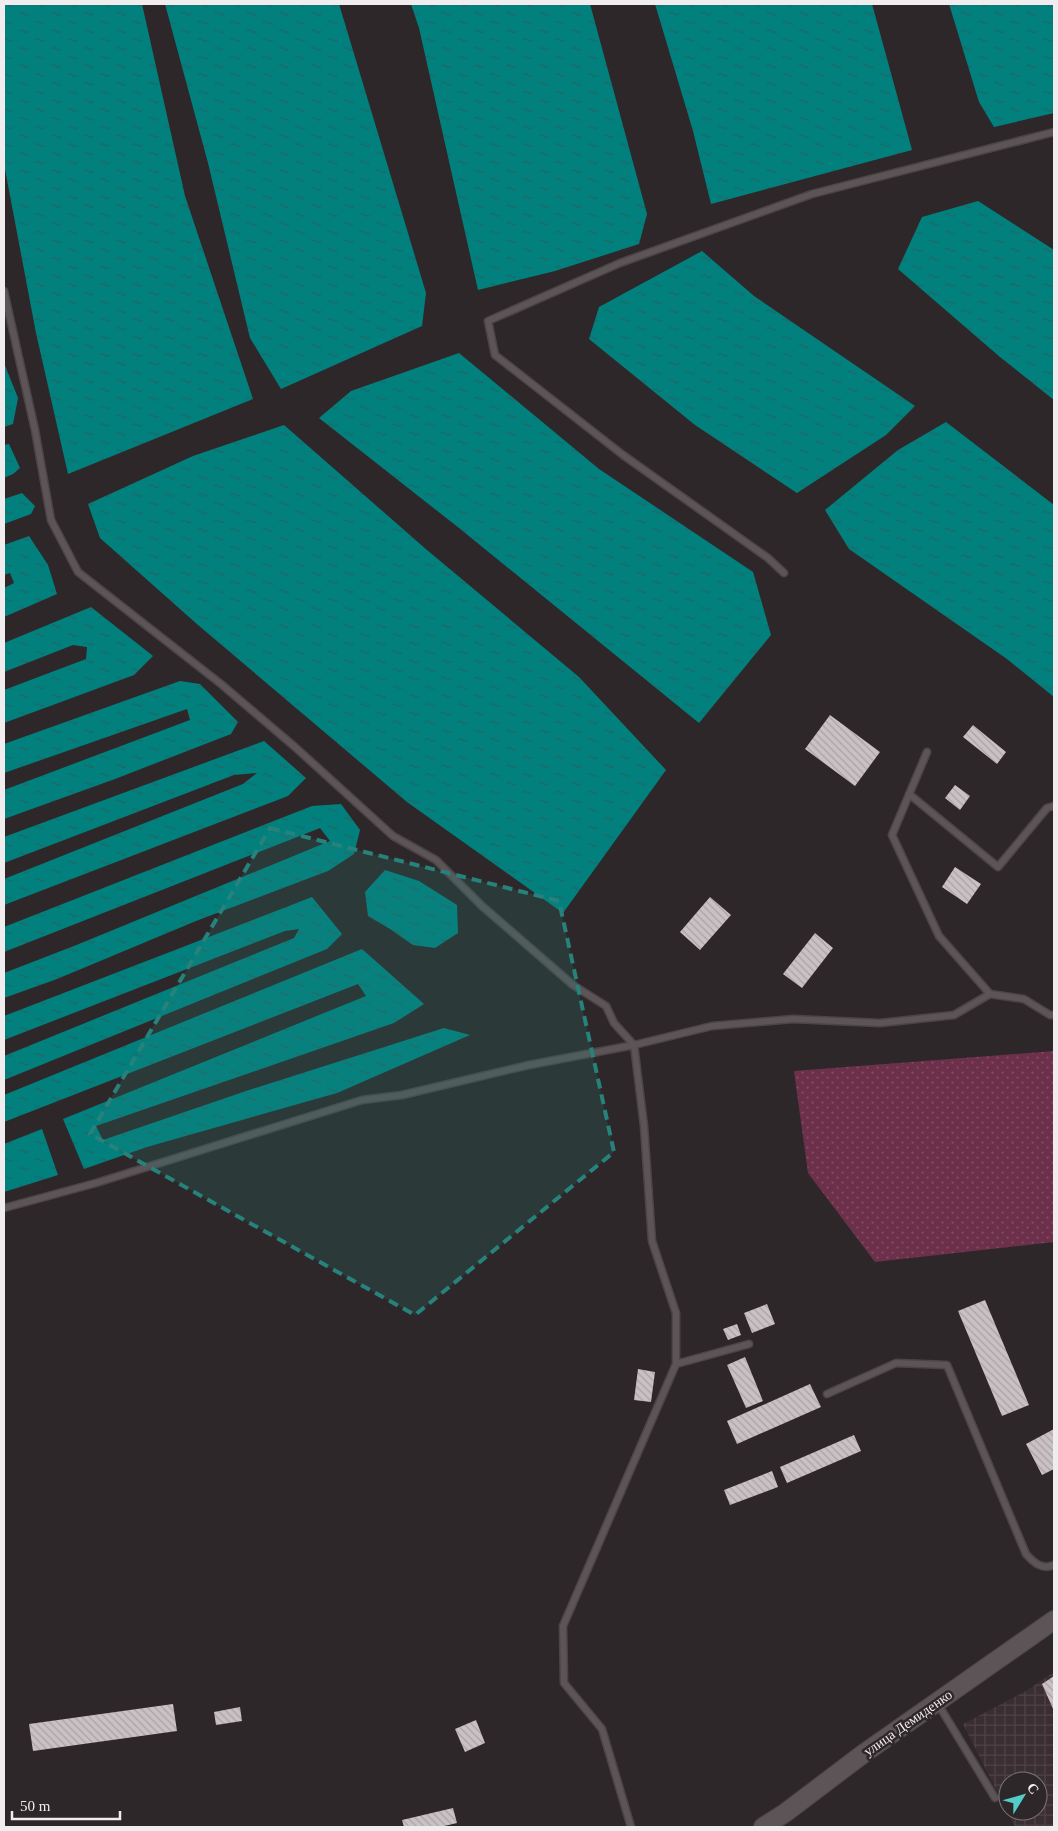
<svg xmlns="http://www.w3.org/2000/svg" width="1058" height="1831" viewBox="0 0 1058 1831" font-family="'Times New Roman',serif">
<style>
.industrial{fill:url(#industrial-grid);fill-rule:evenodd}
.grass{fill:url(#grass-dots)}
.water{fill:url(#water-ripples)}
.building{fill:url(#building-back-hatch)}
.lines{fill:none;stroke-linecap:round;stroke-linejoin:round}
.lane-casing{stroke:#4b4547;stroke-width:9}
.secondary-casing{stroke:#4b4547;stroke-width:20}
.lane{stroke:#5c5456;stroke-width:6}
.secondary{stroke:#5c5456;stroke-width:18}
.marked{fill:#26827b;fill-opacity:0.2;stroke:#26827b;stroke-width:4;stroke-dasharray:10 6;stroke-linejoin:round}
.labels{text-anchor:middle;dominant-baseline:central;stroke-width:5;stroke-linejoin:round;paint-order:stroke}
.street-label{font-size:14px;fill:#f1ecee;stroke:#2e2729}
</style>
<defs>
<pattern id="industrial-grid" width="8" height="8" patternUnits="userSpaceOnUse" patternTransform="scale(1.25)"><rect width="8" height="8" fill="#3b2e33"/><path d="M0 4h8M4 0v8" fill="none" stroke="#4e4247"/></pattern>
<pattern id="grass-dots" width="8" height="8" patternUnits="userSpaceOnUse" patternTransform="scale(1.25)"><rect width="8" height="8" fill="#6d304a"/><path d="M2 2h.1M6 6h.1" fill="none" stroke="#824e64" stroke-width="1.8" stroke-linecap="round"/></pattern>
<pattern id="water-ripples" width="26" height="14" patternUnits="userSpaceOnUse" patternTransform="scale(1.25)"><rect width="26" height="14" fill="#01807d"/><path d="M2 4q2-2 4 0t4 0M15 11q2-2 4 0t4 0" fill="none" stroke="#216665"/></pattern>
<pattern id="building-back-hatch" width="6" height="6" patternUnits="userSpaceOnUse" patternTransform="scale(1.25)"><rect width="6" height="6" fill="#cac1c4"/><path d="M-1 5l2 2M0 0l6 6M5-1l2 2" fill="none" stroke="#aaa2a5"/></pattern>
</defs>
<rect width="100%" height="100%" fill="#2e2729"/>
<path class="industrial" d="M1054,1672V1827H1015L963,1724L1026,1691ZM1008,1781H1038V1811H1008Z"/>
<path class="grass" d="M1054,1051V1242L875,1262L808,1173L794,1071Z"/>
<path class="water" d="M4,4H142L185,196L253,399L68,474L36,333L4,164Z
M165,4H339L426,293L422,326L281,389L250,338L208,163Z
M411,4H590L647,214L639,244L555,271L478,290L419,28Z
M655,4H872L912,150L711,204L693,131Z
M949,4H1054V113L994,127L979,102Z
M978,201L1054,250V400L1000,357L898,269L922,217Z
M702,251L754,296L915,406L886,435L797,493L695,425L589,339L599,307Z
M459,353L599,469L753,572L771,635L699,723L459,528L319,418L351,391Z
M4,363L18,398L13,424L4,427Z
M946,422L1054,505V697L1007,659L849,549L825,510L898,450Z
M284,425L427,550L579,677L666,770L563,913L407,802L198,625L100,538L88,504L193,456Z
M9,444L20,468L13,474L4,478V445Z
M22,493L35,506L31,514L4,524V499Z
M29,536L48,565L57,594L4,617V588L14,583L10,573L4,575V545Z
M91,607L153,656L134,675L4,723V690L86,659L87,647L73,645L4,672V643Z
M180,681L200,684L238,722L231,734L115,779L4,819V790L190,720L187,709L4,773V744Z
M264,741L306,778L288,796L4,905V879L243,784L257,773L234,775L4,863V837Z
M341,804L360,830L354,854L328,871L196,921L57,979L4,998V973L74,946L330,841L320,828L4,952V927L312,806Z
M385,870L419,881L457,905L458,933L435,948L413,945L390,929L368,916L365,892Z
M312,897L342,934L327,949L4,1080V1056L294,938L299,929L285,931L4,1040V1016Z
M362,949L424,1004L394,1023L96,1126L103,1140L246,1091L444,1028L470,1035L337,1093L147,1147L84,1169L63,1119L366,996L358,984L4,1122V1095Z
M42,1129L58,1175L4,1192V1144Z"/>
<path class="building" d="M830,715L880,752L855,786L805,749Z
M973,725L1006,752L997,764L963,737Z
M955,785L970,796L960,810L945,798Z
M955,867L981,884L967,904L942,887Z
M710,897L731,915L700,950L680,932Z
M815,933L833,948L802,988L783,974Z
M985,1300L1029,1405L1002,1416L958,1311Z
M767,1304L775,1324L752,1333L744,1313Z
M737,1324L741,1335L728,1340L723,1329Z
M745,1357L763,1401L746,1408L727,1365Z
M638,1369L655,1372L651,1402L634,1400Z
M810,1384L821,1407L737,1444L727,1421Z
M1054,1429V1469L1042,1475L1026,1444Z
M854,1435L861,1451L787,1483L780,1467Z
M772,1471L778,1487L730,1505L724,1490Z
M1054,1676V1711L1042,1684Z
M173,1704L177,1731L33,1751L29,1724Z
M240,1707L242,1721L216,1725L214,1712Z
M476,1720L485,1743L465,1752L455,1729Z
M453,1808L457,1823L440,1827H404L402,1820Z"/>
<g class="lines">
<defs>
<path id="lane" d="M4,291L35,430L51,520L78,572L221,684L295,747L393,836L436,860L482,906L573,985L606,1006L614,1023L634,1045L644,1126L652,1241L676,1313V1364
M784,573L768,558L623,455L495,355L488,321L620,263L812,194L1054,132
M909,794L998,867L1047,808L1054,806
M990,994L1024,999L1050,1015H1054
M4,1208L96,1183L362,1100L402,1095L529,1065L634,1045L712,1026L793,1019L880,1023L954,1015L990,994L939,936L892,835L927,752
M827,1394L896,1363L947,1365L1026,1554C1034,1563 1042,1570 1054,1565
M938,1704L995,1798
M631,1827L602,1729L564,1683L563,1626L676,1364L749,1344"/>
<path id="secondary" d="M763,1827L785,1813L863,1754L1054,1620"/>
</defs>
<use href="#lane" class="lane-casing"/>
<use href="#secondary" class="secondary-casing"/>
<use href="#lane" class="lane"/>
<use href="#secondary" class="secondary"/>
</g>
<path class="marked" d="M270,828L559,901L614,1152L415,1315L90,1134Z"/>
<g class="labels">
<g class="street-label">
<text transform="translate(908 1723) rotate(-35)">улица Демиденко</text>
</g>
</g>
<rect width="1058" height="1831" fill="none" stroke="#f1ecee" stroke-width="10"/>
<g transform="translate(1023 1796) rotate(53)"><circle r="24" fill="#2e2729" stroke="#7c7678"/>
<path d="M0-4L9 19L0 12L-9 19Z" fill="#53cdca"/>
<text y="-8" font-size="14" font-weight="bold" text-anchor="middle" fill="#f1ecee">С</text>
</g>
<path d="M12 1811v8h108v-8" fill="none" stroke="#f1ecee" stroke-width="2.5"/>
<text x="20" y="1811" font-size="15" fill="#f1ecee" stroke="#2e2729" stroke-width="4" paint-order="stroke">50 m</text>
</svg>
